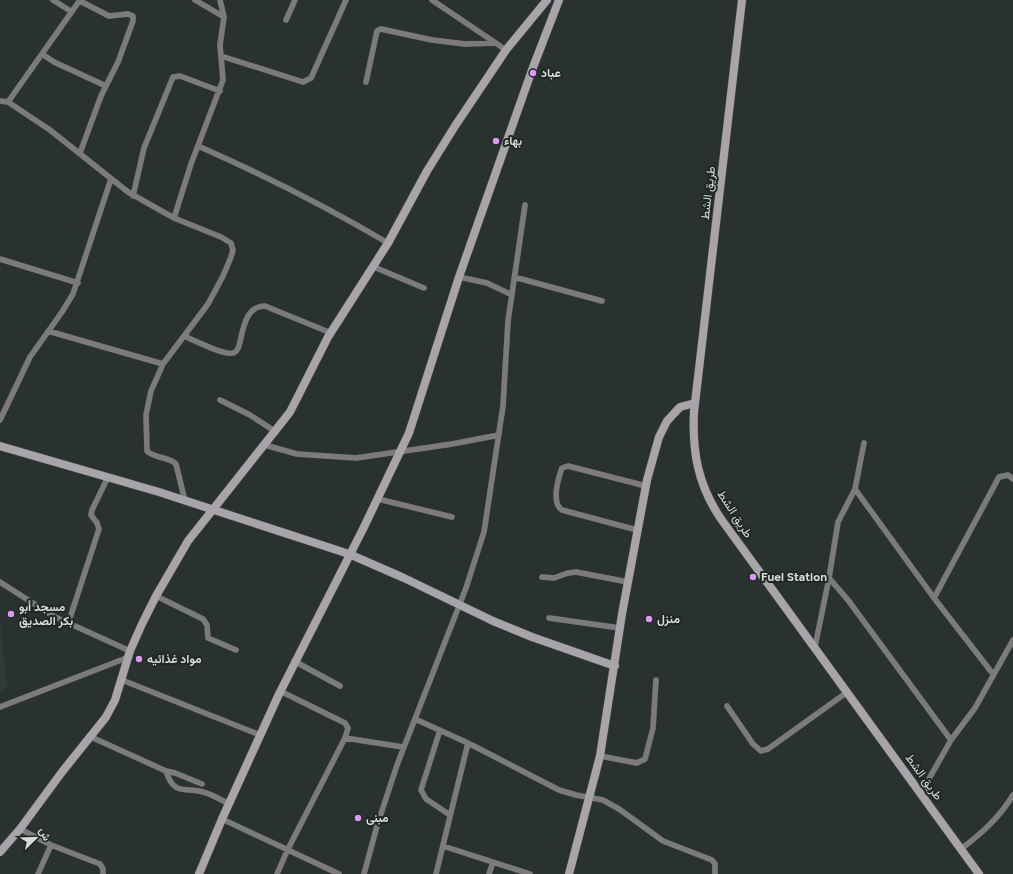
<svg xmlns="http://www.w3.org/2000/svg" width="1013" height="874" viewBox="0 0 1013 874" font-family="Figtree,Vazirmatn,sans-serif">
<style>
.built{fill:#2d3c38}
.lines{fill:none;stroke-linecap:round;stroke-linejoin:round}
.street-casing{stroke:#464d4b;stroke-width:6}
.secondary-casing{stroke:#464d4b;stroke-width:9}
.street{stroke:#7c7a7d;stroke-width:5.5}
.secondary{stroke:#a8a4a9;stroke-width:8}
.poi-dot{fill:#db99f5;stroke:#212826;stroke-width:1.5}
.labels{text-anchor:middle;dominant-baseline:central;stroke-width:4;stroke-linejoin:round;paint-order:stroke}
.poi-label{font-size:12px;font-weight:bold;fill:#d7dcdb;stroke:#212826;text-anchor:start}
.street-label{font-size:12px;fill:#d7dcdb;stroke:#212826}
</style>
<rect width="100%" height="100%" fill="#2a3230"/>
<path class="built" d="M0,619L7,688L0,692Z"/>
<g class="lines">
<defs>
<path id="street" d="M53,0L72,12
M195,0L224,17
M432,0L506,50
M286,20L295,0
M42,54L54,62L106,86
M221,56L303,82L311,78L346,0
M366,82L377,31L381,29L432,40L465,44L495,43
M0,101L8,102L50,130L128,192L174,218
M8,102L80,0
M198,146C264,175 327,207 388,243
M80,153L101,96L118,62L133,21V16L128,14L109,16L80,1
M133,196L144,148L173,77L180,76L220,91
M0,259L78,283
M374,267L424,288
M459,277L487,283L512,295
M514,277L602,301
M48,331L163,364
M184,336C194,340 224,356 233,353C237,352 238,349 239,346C243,330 245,306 265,306L331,333
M220,400L250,415L276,432
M0,420L30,357L62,312L73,294L111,179
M265,445L297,454L356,458L452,444L499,435
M855,489L934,598L993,674
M378,499L452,517
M185,501L176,464C168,456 155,459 147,451L146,415L151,391L163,364L208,304L223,276L231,257L233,250L231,243L221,237L174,218L191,164L223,80L220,45L224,17L220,0
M637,530L562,510C551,503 558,479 562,468L568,466L646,486
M542,577L554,578L568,573L576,572L628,582
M829,578L848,600L951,740
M0,582L53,616L130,651
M156,596L203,619L207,625L208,638L236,650
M934,598L999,477L1008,475L1013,479
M549,618L620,628
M68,624L99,529L97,523L91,515L92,510L108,477
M815,647L829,578L838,522L855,489L864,443
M294,661L340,686
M122,680L260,735
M280,691L345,723L348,728L345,738
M727,706L753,744L761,751L768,749L846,693
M0,707L129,657
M415,719L468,743L559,790L576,795L603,800L619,809L663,841L712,860L715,864V874
M440,730L421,790L426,799L450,815
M91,737L166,771C174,796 184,787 203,792C212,794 221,800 229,804
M600,756L637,763L645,759L653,728L656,680
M166,771L175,773L202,784
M921,793L951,740L975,708L1013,640
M222,819L339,874
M20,829L51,845L100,864L103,869V874
M443,846L530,874
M961,849C982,833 999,818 1013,795
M38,874L51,845
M277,874L287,851L345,738L403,747
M364,874L377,826L397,765L466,588L484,532L503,406L508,321L525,205
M436,874L468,743
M489,874L493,862"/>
<path id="secondary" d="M742,0L694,412C692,452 698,485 721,519L979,874
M0,446L159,492L349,554L404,578L493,621L532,637L615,666
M0,852L20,829L62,772L106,717L115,700L130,651L142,624L156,596L188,541L290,412L328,337L388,243L427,171L455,126L506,50L547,0
M199,874L222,819L279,694L363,529L409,433L459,277L532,70L559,0
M569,874L600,756L622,614L647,480L659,437L667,421L680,407L695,403"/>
</defs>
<use href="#street" class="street-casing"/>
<use href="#secondary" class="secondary-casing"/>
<use href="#street" class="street"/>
<use href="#secondary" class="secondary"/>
</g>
<g class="poi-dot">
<circle cx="533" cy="73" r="4"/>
<circle cx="496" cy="141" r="4"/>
<circle cx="753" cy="577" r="4"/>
<circle cx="11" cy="614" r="4"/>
<circle cx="649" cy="619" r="4"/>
<circle cx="139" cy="659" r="4"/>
<circle cx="358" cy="818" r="4"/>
</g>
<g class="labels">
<g class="poi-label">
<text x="541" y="73">عباد</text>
<text x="504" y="141">بهاء</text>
<text x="761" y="577">Fuel Station</text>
<text x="19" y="607">مسجد أبو<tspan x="19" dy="14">بكر الصديق</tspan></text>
<text x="657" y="619">منزل</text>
<text x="147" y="659">مواد غذائيه</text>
<text x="366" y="818">مبنى</text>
</g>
<g class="street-label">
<text transform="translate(708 193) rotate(-83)">طريق الشط</text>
<text transform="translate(735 514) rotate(57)">طريق الشط</text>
<text transform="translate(924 777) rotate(54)">طريق الشط</text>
</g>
</g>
<g transform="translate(36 838) rotate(67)" stroke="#212826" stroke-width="3" paint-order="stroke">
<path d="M0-3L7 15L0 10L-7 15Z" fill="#d7dcdb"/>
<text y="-6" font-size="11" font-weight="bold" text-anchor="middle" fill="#d7dcdb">ش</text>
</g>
</svg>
